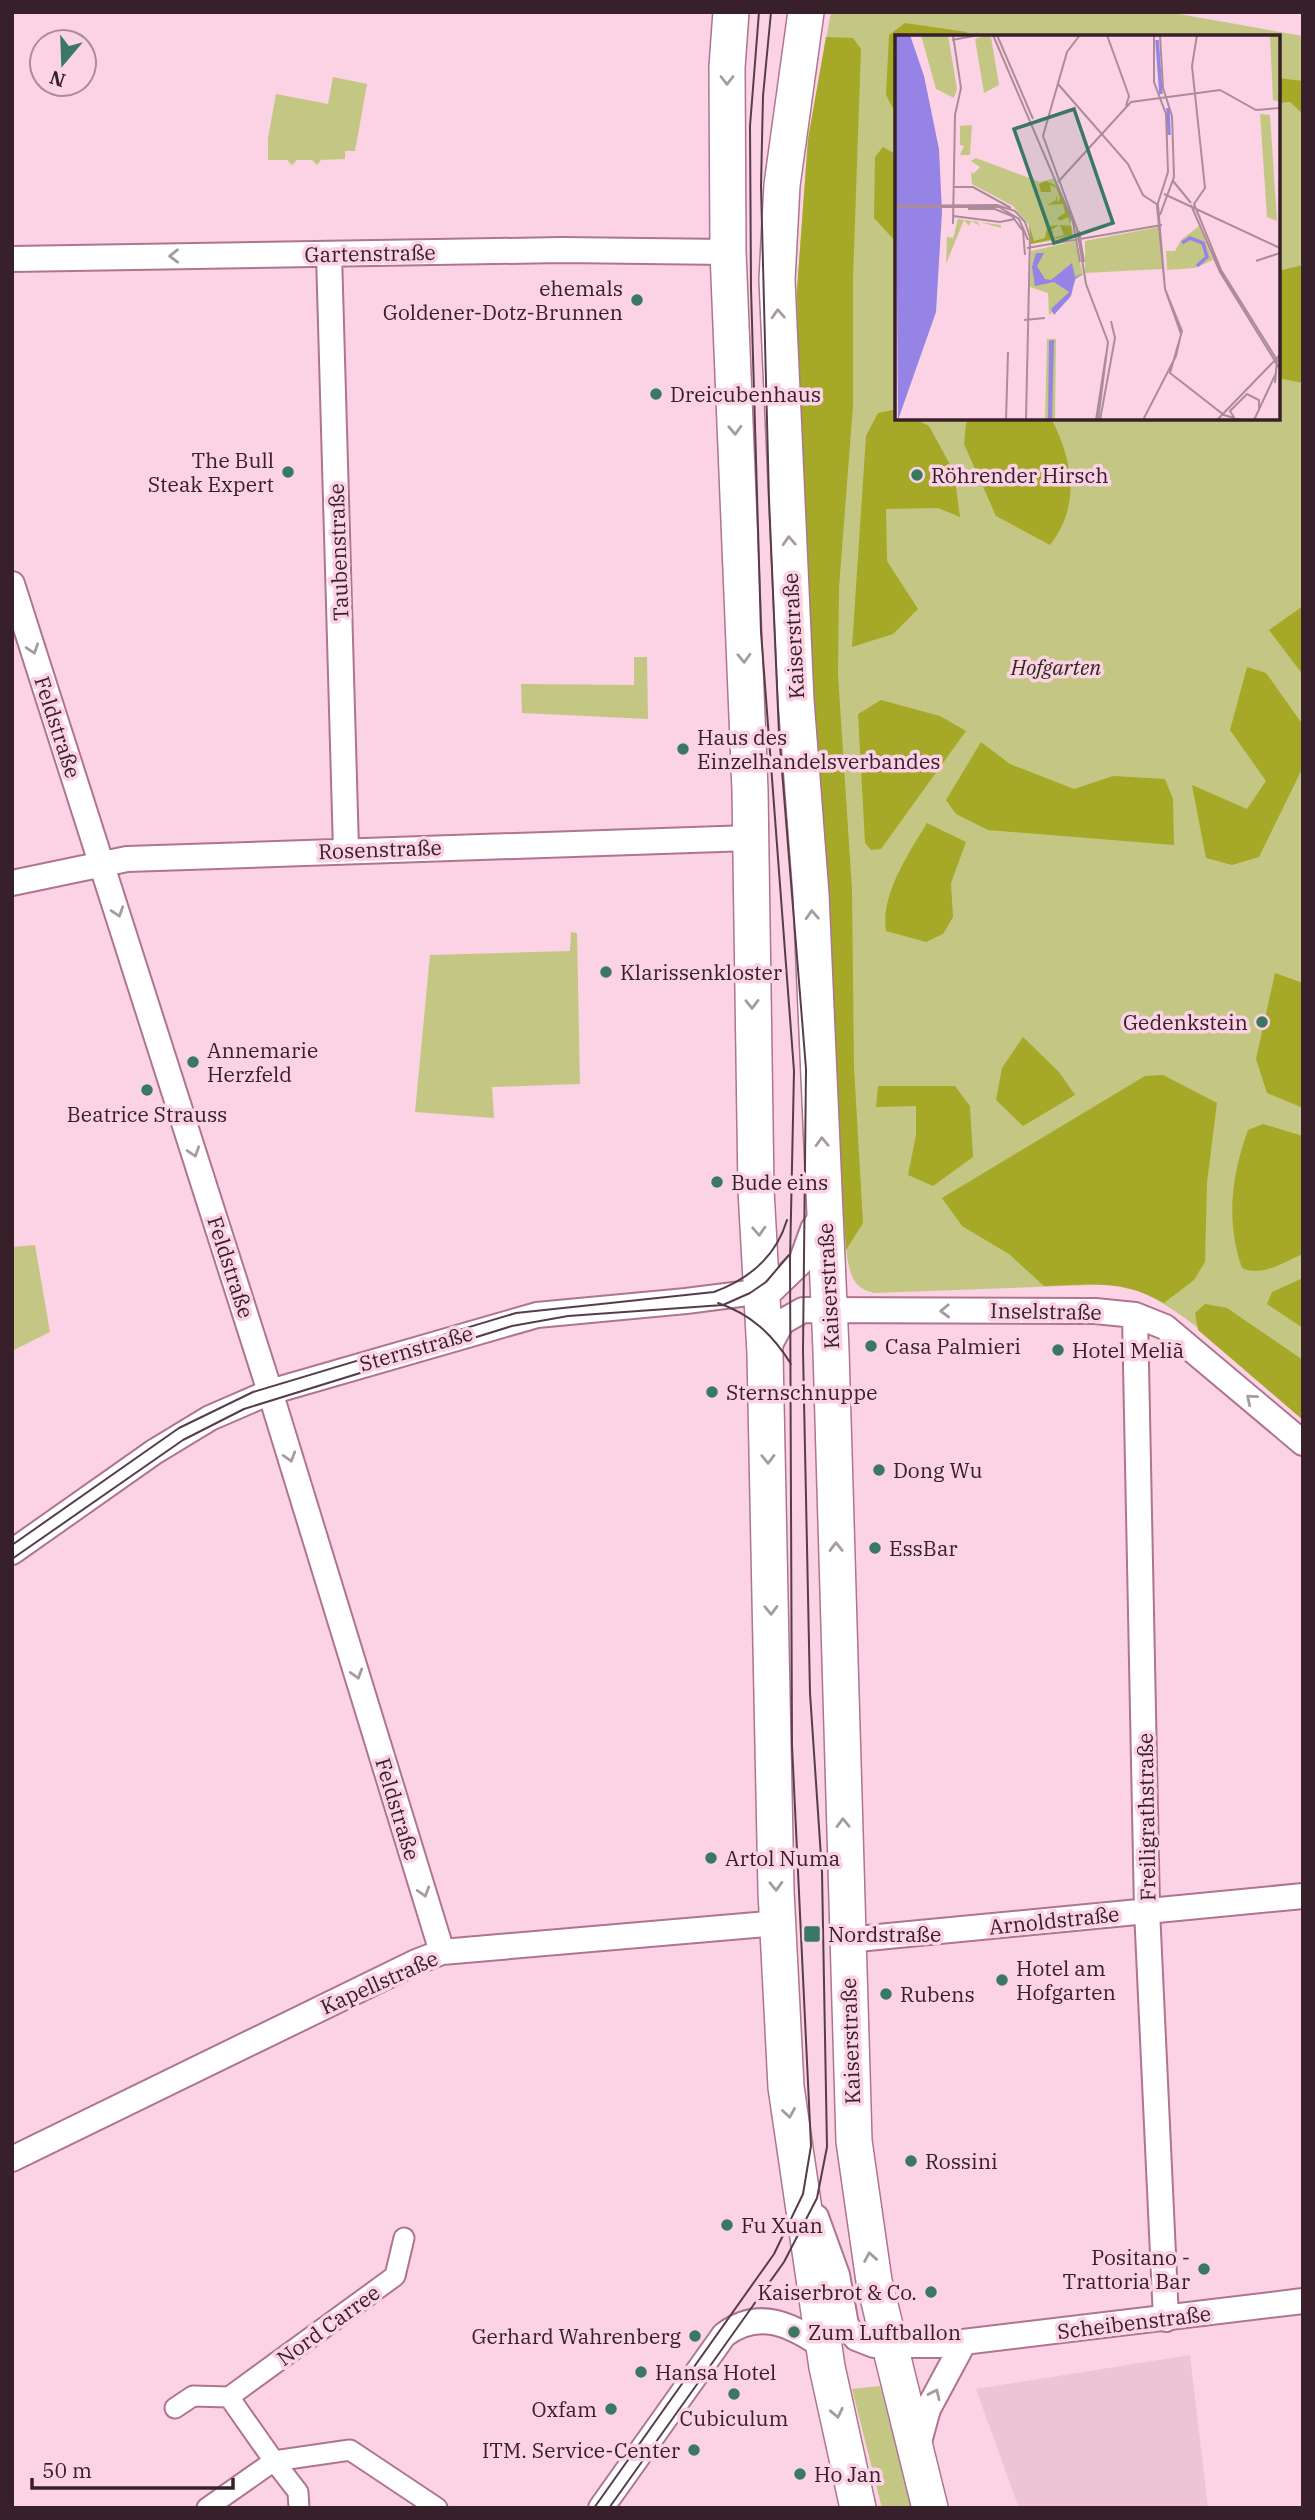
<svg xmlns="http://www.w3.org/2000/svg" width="1315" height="2520" viewBox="0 0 1315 2520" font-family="'IBM Plex Serif',serif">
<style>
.built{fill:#eec3d6}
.green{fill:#c4c783;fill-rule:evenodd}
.forest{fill:#a6a827}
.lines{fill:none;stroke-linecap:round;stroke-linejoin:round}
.pedestrian-casing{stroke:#af748f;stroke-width:23}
.minor-casing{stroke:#af748f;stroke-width:28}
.secondary-casing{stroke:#af748f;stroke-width:38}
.pedestrian{stroke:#fff;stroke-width:19}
.minor{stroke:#fff;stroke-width:24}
.secondary{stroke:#fff;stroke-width:35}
.tram{stroke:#573d49;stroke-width:2}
.oneway{stroke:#a59ba0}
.poi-dot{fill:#3a7864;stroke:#fbd3e4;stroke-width:2.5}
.labels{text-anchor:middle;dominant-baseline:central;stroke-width:7;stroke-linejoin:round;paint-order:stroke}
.street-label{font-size:21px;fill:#38202b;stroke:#fbd3e4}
.poi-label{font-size:21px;fill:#38202b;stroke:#fbd3e4;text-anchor:start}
.park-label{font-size:21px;font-style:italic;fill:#2b2b17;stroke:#fbd3e4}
.inset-river{fill:none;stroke:#9583e5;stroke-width:3.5}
.inset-road{fill:none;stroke:#ad8b9a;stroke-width:2}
.view{fill:#3a7864;fill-opacity:0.15;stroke:#3a7864;stroke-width:3.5}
.inset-edge{fill:none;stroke:#38202b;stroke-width:3.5}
</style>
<rect width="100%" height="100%" fill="#fbd3e4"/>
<path class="built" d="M1190,2355L1208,2508H1019L976,2389Z"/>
<path class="green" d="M831,12H1168L1303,36V1420C1254,1378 1178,1297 1117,1284L874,1293C853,1288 851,1276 847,1257L813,747L797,290L808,139ZM897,37H1278V418H897Z
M333,77L367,84L355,151H345V159L321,160L317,165L312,160H297L292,165L287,160H268V138L276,94L328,104Z
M634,657H647L648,719L522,713L521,684L634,685Z
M571,932L577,933L580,1084L492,1087L494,1118L415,1112L430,955L570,951Z
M35,1245L50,1332L12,1351V1247Z
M880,2386L912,2508H882L852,2389Z"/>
<path class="forest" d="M905,23L967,32V37H897V116L886,95L889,35Z
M826,37L853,38L861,49L853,279V405L839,588L838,674L852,890L854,1067L863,1223L846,1250L813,747L799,458L797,290L808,139Z
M1278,78L1303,81V114L1290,102L1278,103Z
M883,147L897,155V243L874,218L875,157Z
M1303,265V383L1278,378V271Z
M893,410L897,411V418H913L929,426L954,472L960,517L938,508L886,509L887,561L918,609L893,634L852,647L866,436L878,413Z
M971,418H1051C1073,461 1081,505 1050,545L996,516L964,444L966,423Z
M1303,606V675L1269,630Z
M1247,667L1266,673L1303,725V767L1259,857L1232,865L1206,858L1192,785L1247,809L1266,781L1230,730Z
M881,700L940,716L966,731L881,849L871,850L865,843L858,714Z
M981,742L1010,764L1074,789L1113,776L1165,779L1173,799L1174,845L988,830L956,814L946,800Z
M927,823L966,842L951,883L953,917L943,934L926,942L886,931C880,895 909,853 927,823Z
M1275,973L1303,983V1108L1267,1093L1256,1059Z
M1023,1037L1059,1072L1075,1095L1023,1126L996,1100L1002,1068Z
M1163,1075L1217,1103L1207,1183L1205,1262L1194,1280L1164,1303C1120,1279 1093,1285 1044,1286L1009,1254L962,1226L942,1198L1145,1076Z
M878,1086H955L970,1106L973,1157L933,1186L908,1175L916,1135V1106L876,1107Z
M1263,1124L1303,1136V1254C1284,1262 1262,1277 1242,1268C1226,1221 1231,1177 1248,1130Z
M1303,1278V1328L1267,1304L1272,1292Z
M1205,1304L1227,1308L1303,1360V1420L1198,1330L1195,1313Z"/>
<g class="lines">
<defs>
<path id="pedestrian" d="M229,2397L274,2461L350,2450L437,2508
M175,2408L193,2396L229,2397L395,2276L404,2238
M207,2508L274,2461L298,2492L299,2508"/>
<path id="minor" d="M329,254L346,850
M12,259L562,250L728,252
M12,584L272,1398L442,1952
M12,883L127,859L750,838
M1135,1315L1147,1910L1166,2319
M766,1352L782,1322L803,1310L1095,1311L1135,1315L1165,1327L1303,1443
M12,1552L154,1452L210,1418L270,1392L537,1315L686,1301L772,1290L801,1262L813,1229L824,1213
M847,1940L1303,1896
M12,2159L416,1962L442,1952L778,1923
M816,2217L837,2275L846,2325L856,2338L874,2345H938L1303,2301
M917,2449L928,2409L964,2342
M601,2508L724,2335C759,2308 792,2325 824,2347"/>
<path id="secondary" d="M731,12L727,67L728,252L750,790L756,1190L765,1353L776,1891L786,2087L827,2367L858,2508
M806,12L782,185L777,280L796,700L811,894L831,1350L854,2141L874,2281L930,2508"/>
</defs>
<use href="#pedestrian" class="pedestrian-casing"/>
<use href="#minor" class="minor-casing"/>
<use href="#secondary" class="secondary-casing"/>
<use href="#pedestrian" class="pedestrian"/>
<use href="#minor" class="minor"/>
<use href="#secondary" class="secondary"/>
<path class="tram" d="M718,1303C751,1314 773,1335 791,1364
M12,1545L179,1428L253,1392L516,1313L714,1292C749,1279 776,1257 787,1220
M12,1559L183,1440L244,1409L512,1326L568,1316L723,1305L750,1293L766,1282L789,1255
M594,2508L774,2254L803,2194L811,2146L792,1745L790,1261L794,1071L761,632L751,288L750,126L759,12
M609,2508L784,2262L817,2198L827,2147L822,1872L810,1693L803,1351L806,1069L779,733L769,499L761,186L763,96L771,12"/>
</g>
<defs><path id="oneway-chevron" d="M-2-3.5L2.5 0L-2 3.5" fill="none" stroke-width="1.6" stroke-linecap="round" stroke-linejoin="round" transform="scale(1.75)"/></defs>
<g class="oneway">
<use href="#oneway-chevron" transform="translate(727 80) rotate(90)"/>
<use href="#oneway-chevron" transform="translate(174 256) rotate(179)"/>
<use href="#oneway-chevron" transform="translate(778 314) rotate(-93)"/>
<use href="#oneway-chevron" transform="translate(735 430) rotate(88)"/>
<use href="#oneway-chevron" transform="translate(789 541) rotate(-93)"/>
<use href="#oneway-chevron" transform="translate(33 649) rotate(72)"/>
<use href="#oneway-chevron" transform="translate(744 658) rotate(88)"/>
<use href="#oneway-chevron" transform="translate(118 912) rotate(72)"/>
<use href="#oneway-chevron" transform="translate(812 915) rotate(-93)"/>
<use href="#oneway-chevron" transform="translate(752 1004) rotate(89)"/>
<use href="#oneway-chevron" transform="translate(822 1142) rotate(-92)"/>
<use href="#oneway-chevron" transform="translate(194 1152) rotate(72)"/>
<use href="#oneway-chevron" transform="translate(759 1231) rotate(87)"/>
<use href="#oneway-chevron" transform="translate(945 1311) rotate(178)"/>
<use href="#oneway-chevron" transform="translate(1251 1399) rotate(-140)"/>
<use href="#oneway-chevron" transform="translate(290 1457) rotate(73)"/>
<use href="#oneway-chevron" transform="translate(768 1459) rotate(89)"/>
<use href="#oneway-chevron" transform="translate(836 1547) rotate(-91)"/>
<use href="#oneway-chevron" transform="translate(771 1610) rotate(89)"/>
<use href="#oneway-chevron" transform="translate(357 1674) rotate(73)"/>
<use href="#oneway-chevron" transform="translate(843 1823) rotate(-91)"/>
<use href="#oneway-chevron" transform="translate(776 1886) rotate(88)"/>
<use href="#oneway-chevron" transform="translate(424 1892) rotate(73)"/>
<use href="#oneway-chevron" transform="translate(789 2113) rotate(81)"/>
<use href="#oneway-chevron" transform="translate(870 2257) rotate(-100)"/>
<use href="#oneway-chevron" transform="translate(935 2394) rotate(-65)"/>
<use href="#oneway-chevron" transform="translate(837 2413) rotate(78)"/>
</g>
<g class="poi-dot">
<circle cx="637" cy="300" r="7"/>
<circle cx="656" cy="394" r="7"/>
<circle cx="288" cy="472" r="7"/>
<circle cx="917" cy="475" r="7"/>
<circle cx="683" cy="749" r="7"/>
<circle cx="606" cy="972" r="7"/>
<circle cx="1262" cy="1022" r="7"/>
<circle cx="193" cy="1062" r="7"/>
<circle cx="147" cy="1090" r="7"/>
<circle cx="717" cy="1182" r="7"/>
<circle cx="871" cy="1346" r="7"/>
<circle cx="1058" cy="1350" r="7"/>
<circle cx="712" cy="1392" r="7"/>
<circle cx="879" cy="1470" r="7"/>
<circle cx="875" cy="1548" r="7"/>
<circle cx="711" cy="1858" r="7"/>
<rect x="803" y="1925" width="18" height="18" rx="3.5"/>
<circle cx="1002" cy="1980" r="7"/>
<circle cx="886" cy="1994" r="7"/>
<circle cx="911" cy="2161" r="7"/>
<circle cx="727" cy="2225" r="7"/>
<circle cx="1204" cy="2269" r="7"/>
<circle cx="931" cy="2292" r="7"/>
<circle cx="794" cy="2332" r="7"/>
<circle cx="695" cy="2336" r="7"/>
<circle cx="641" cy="2372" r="7"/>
<circle cx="734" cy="2394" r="7"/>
<circle cx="611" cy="2409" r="7"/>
<circle cx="694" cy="2450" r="7"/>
<circle cx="800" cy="2474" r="7"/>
</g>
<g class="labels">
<g class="street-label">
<text transform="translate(370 253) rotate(-1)">Gartenstraße</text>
<text transform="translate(338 552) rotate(-92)">Taubenstraße</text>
<text transform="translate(793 636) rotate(-93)">Kaiserstraße</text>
<text transform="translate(58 727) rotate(72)">Feldstraße</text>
<text transform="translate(380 849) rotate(-2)">Rosenstraße</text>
<text transform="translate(231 1267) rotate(72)">Feldstraße</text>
<text transform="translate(828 1286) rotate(-93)">Kaiserstraße</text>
<text transform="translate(1046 1311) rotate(1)">Inselstraße</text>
<text transform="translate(416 1348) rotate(-16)">Sternstraße</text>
<text transform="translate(398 1809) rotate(73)">Feldstraße</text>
<text transform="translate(1146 1817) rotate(-91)">Freiligrathstraße</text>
<text transform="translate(1054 1920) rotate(-6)">Arnoldstraße</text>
<text transform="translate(379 1982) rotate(-24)">Kapellstraße</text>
<text transform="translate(850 2041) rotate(-92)">Kaiserstraße</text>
<text transform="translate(1134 2322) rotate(-7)">Scheibenstraße</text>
<text transform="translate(328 2325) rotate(-36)">Nord Carree</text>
</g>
<g class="poi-label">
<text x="623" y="288" text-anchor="end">ehemals<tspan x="623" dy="24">Goldener-Dotz-Brunnen</tspan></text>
<text x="670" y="394">Dreicubenhaus</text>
<text x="274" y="460" text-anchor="end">The Bull<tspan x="274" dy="24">Steak Expert</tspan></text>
<text x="931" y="475">Röhrender Hirsch</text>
<text x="697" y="737">Haus des<tspan x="697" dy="24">Einzelhandelsverbandes</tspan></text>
<text x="620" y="972">Klarissenkloster</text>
<text x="1248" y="1022" text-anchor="end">Gedenkstein</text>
<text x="207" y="1050">Annemarie<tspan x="207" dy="24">Herzfeld</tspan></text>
<text x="147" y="1114" text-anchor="middle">Beatrice Strauss</text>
<text x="731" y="1182">Bude eins</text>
<text x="885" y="1346">Casa Palmieri</text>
<text x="1072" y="1350">Hotel Meliã</text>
<text x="726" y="1392">Sternschnuppe</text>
<text x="893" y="1470">Dong Wu</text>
<text x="889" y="1548">EssBar</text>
<text x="725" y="1858">Artol Numa</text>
<text x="828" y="1934">Nordstraße</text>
<text x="1016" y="1968">Hotel am<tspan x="1016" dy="24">Hofgarten</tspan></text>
<text x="900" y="1994">Rubens</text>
<text x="925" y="2161">Rossini</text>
<text x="741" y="2225">Fu Xuan</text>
<text x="1190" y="2257" text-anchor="end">Positano -<tspan x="1190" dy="24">Trattoria Bar</tspan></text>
<text x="917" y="2292" text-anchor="end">Kaiserbrot &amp; Co.</text>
<text x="808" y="2332">Zum Luftballon</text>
<text x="681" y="2336" text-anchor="end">Gerhard Wahrenberg</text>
<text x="655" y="2372">Hansa Hotel</text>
<text x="597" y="2409" text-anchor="end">Oxfam</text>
<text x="734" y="2418" text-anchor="middle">Cubiculum</text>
<text x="680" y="2450" text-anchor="end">ITM. Service-Center</text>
<text x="814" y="2474">Ho Jan</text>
</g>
<g class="park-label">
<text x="1056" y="667">Hofgarten</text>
</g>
</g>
<g transform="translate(895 35)">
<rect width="385" height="385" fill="#fbd3e4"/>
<path d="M26,0H53L62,54L59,63L41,54ZM91,0L96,2L104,50L89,58L80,4ZM375,0H385V67L378,65ZM365,79L375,80L382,186L372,182ZM77,90L75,120H65L69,111L65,110V91ZM81,123L145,147L160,143L180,202L136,209L134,190L118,171L77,149L76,136L78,139L85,132L76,126ZM63,184L106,190V193L81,186L86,191L76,186L74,191L69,185L51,229L52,202L58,203ZM304,191L318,225L300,233L272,235L271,216H280L286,205ZM264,192L267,234L190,238V206ZM180,206L188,240L181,244L174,264L154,280L153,258L135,252L136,216ZM152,304H161L160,385H150Z" fill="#c4c783"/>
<path d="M151,146L162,151L175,179L177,200L136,209L134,189L139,206L150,203L152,191L164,190L155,196L161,197L154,198L158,203L169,200L165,190L176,191L173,182L165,186L162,183L170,178L168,169L152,170L161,165V160L163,168L165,163L161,152L155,150L156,157H146L144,149Z" fill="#a6a827"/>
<path d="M0,0H15L29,41L44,114L47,177L41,277L3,385ZM141,218H149L142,231L150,244L156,245L177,228L180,242L188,238L180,244L176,261L159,280L156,274L174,257L159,247L140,251L137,232ZM159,305L157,385H153L154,306Z" fill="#9583e5"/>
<path class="inset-river" d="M262,5L266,59M273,73L274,100M287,208L295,203L308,208L312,222L302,231"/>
<path class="inset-road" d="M98,0L178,187L185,227M102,0L138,84M185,0L172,17L148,101L182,194L191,249L213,307L203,385M212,0L234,61L231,71M259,0V47L271,79L273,137L262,171L270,254L286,299M265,0L268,53L277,81L279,142L265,180M302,0L297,31L310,153L299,169L326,235L382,325L380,348M57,5L84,0M163,49L233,129L248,160L263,170L270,254L287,296L275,338L329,380L346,385M278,146L296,168M163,147L236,67L325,55L361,75L385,73M59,152H78L116,173M269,159L385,213M296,170L325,237L385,334M0,171L102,170L120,176L130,187L135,202L131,385M0,172H104L124,184L133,205M73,174H100L117,181L128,196L130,220M58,181L105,187L120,184M58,189L60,80L66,53L58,0M184,196L189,227M132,213L267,190M361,226L385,218M129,285L150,283M340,384L335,376L352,359L364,365V376M111,385L113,317M201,385L211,320M205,385L220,303L216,286M248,385L281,321L286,299M322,385L385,320M359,385L381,338"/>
<path class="view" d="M179,74L218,188L159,208L119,94Z"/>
<rect width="385" height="385" class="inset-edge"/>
</g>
<rect width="1315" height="2520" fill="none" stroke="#38202b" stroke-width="28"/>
<g transform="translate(63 63) rotate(199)"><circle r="33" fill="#fbd3e4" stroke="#ad8b9a" stroke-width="2"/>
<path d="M0-5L12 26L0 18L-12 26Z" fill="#3a7864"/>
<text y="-10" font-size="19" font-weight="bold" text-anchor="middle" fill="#38202b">N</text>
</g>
<path d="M32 2478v10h201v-10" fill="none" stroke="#38202b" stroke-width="3.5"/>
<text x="42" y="2478" font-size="21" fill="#38202b" stroke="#fbd3e4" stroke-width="5" paint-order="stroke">50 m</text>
</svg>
